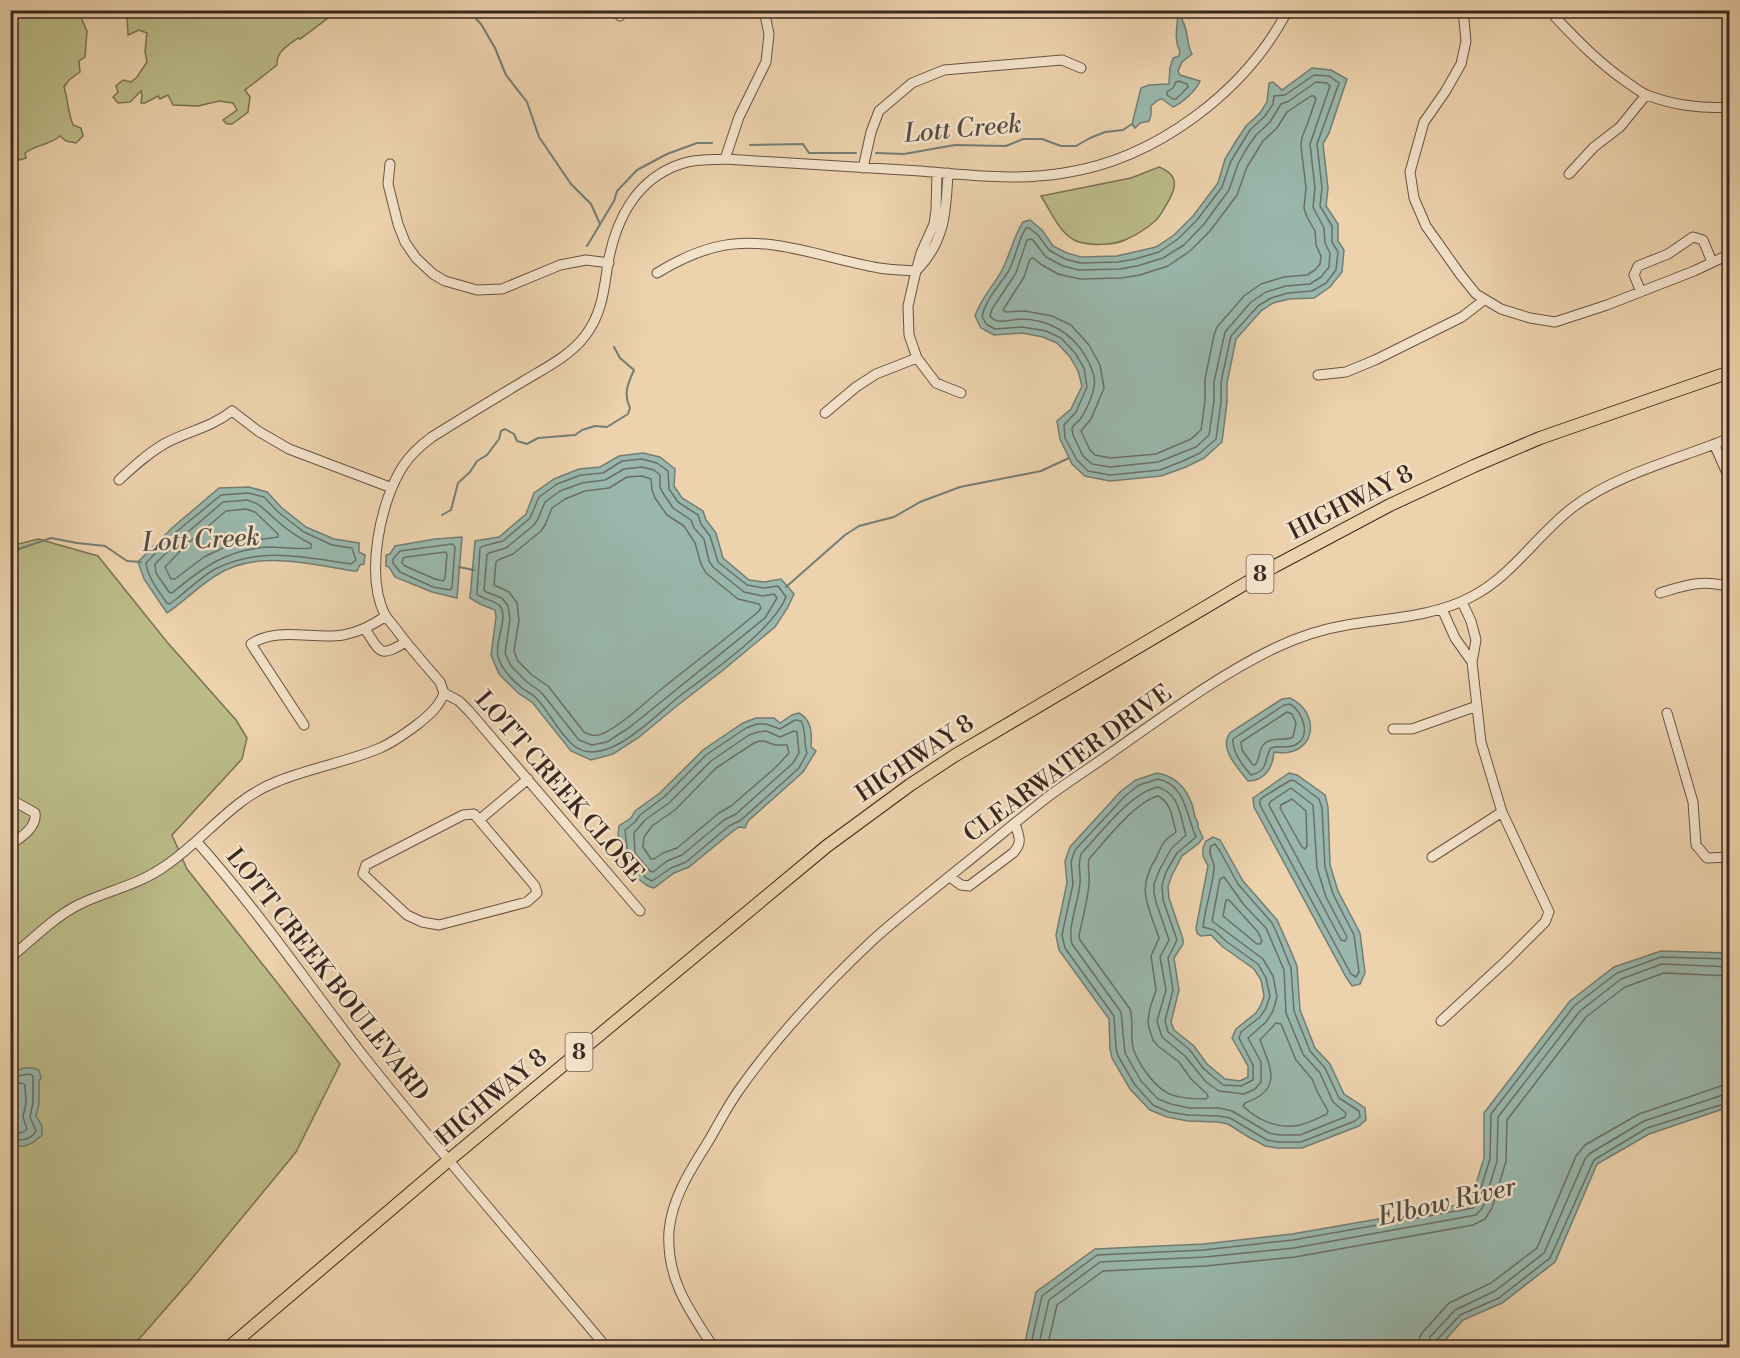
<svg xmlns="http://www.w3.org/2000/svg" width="1740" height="1358" viewBox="0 0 1740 1358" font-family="'Libre Bodoni',serif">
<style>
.green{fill:#bb8;stroke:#7b7154;stroke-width:1.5}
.water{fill:#99b7ac;stroke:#737d74;stroke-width:1.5}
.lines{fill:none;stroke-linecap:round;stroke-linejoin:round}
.shore{stroke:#6a6f66;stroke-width:1.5}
.stream{stroke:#737d74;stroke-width:2}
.minor-casing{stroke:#675242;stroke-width:11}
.major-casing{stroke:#3b271f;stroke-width:14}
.minor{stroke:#f3e2ca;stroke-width:9}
.major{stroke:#ecd2ad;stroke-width:12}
.labels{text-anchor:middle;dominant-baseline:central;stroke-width:5;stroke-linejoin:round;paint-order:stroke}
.shield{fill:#f3e2ca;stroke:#725f52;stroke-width:1.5}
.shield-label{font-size:22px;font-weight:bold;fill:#3b271f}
.street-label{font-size:24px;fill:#3b271f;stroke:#f3e2ca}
.water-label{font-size:26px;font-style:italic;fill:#524b42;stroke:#f3e2ca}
</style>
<rect width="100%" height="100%" fill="#ecd2ad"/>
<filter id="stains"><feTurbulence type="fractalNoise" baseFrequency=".00333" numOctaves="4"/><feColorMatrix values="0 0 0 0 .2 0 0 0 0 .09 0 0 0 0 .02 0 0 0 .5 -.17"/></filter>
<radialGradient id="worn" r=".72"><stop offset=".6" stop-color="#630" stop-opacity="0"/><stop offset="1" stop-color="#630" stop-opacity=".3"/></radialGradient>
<path class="green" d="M328,10L332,15L300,39L298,38C288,45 276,52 277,65L245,90L250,97L248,112L232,124H227L223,120L237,110L233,103L219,101L198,106L173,105L168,95L160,99L158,96L145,103H141L142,95L141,91L130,102L118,103L113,97L118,92L116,86L123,80L131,82L137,77L147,62L145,51L147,33L139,30L128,35L127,16L131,12V11Z
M10,11H78L87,31L85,57L79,61L80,72L69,80L64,87C68,100 68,113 73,125L81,128L83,136L76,143L66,141L60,136C48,146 37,144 25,153L26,158L20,160L11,152Z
M1159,167C1182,176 1175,191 1165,207C1162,212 1159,218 1154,222C1147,228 1136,235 1127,239C1115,246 1086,246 1074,240C1059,232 1050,210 1041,196L1131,178Z
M38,539L98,556L167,642L236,720L247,738L242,759L172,835L187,869L279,985L340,1064L296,1152L189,1282L132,1347L11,1348L10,546Z"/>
<path class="water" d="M1178,11H1183L1182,20C1189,31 1186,44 1192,54L1182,62L1178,71L1180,75L1200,81C1196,91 1182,103 1173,107L1162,99L1158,100L1151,106V115L1149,121L1140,123L1135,128L1132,124L1141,88L1149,85L1169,84L1170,68L1173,58L1179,56L1180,52C1173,38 1178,25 1178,11Z
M1701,11H1729V17H1713Z
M1312,68L1331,70L1347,79L1329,133L1323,144L1328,188L1326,206L1338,224V241L1344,250L1342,272L1330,287L1314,298L1289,299L1273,303L1261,311L1236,339L1227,383V402L1222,442L1204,458L1186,467L1161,476L1110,481L1085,476L1072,464L1060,439L1057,421L1071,409L1082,386L1078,371L1070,357L1057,343L1043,337L1022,333L994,335L981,328L975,316C981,297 996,284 1004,266C1011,251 1014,236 1023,222L1030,220L1042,230L1053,246L1067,253L1081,257L1117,256L1156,247L1174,235L1193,216L1218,183L1225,159L1236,141L1246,126L1260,113L1267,102L1269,83L1273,82L1282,90Z
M643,453L660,457L675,469L674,486L682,498L703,511L706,520L716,533L723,558L749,580L764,582L781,579L794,594L788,607L775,627L722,671L678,705L638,738L613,754L591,760L571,751L532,702L518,693L499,674L491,655L496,617L495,610L480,604L470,598L475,541L499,537L526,514L534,493L554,479L579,469L600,467L619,456Z
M249,487L267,492L282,508L306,527L334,539L359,543V552L365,555L364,564L360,565L357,571H354C309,564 256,549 215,576C198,587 184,601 167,613L144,579L138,562L172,528L219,488Z
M462,537L457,598L432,592L395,577L389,567L386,566V555L390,554L395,546L435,539Z
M1290,698C1323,714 1315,759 1274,752C1273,768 1264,781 1248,781C1238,768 1217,747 1231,732L1282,699Z
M799,713C812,720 812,734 811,747L816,751L803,772L748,821L745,828L739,827L733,831L689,867L674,873L654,888C644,887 628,869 623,860C620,854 620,846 621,841L618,835L619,826L631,818L635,811L660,793L703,750L743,723L756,718H774L780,723L792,715Z
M1157,773C1175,776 1186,788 1192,804C1194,811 1194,817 1198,823V827L1203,838L1198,844L1182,856L1172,875L1168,886L1169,898L1183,939V944L1174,958L1179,990L1171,1022L1174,1030L1194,1046L1207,1064L1225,1079L1240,1081L1248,1077V1066L1232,1038L1236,1029L1256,1013L1261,1005L1264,996L1261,980L1254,969L1223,947L1211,935L1201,936L1197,933L1196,928L1208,866L1203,856V848L1206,841L1213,837L1220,840L1243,881L1277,920L1290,949L1297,966L1300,1010L1315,1048L1330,1064L1344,1094L1365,1108L1366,1120L1359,1126L1302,1148H1277L1265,1146L1247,1136L1228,1124L1218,1122L1188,1121L1167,1117L1150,1110L1130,1089L1112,1058L1110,1049L1109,1019L1059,950L1056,935L1067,883L1065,861L1070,847L1121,791L1136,780Z
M1289,773L1297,775L1325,795L1328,807L1330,865L1338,891L1360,933L1365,973L1360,984L1352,986L1346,977L1254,807L1253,798Z
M1661,951L1729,953V1107L1649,1134L1597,1164L1555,1262L1502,1303L1463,1320L1439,1347H1024L1036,1292L1095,1249L1204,1244L1292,1234L1470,1203L1484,1158V1113L1570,1001L1614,967Z
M24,1068H33L39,1070L41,1078L39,1081V1104L36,1116L42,1126V1135C31,1145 26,1148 11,1145V1073Z"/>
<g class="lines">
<path class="shore" d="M1314,75L1329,76L1339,83L1317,144L1322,188L1320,206L1332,226V242L1338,252L1336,270L1326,283L1312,291L1288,293L1271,298L1258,306L1231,336L1221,382V402L1216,439L1200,453L1183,461L1160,470L1110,475L1088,471L1077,460L1065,438L1064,425L1076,412L1087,387L1084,368L1075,353L1061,338L1046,331L1022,327L995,329L986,324L982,316C986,299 999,286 1008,272C1016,258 1017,242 1026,228H1029L1038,235L1049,250L1065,259L1080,263L1118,262L1135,259L1159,252L1178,239L1197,220L1222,187L1231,161L1250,130L1265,116L1273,104L1274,96L1285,95Z
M1179,81L1187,84L1188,87L1176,99H1173L1167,95V92L1173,88L1176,82Z
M1316,82L1327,83L1330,86L1310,144L1315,188L1313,207L1324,228L1325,243L1330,253L1329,267L1321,277L1310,284L1286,286L1266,292L1251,302L1225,332L1214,382V401L1209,435L1196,447L1158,462L1110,467L1092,464L1083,456L1073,435L1072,428C1074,424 1078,422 1081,418C1084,414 1086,410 1088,405C1097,385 1097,377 1086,357C1072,333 1049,319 1020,319C1009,320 997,325 990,316L992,309L1016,273L1027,240L1032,239L1046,257L1063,266L1079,270L1120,269L1137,266L1163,258L1184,245L1204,224L1229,190L1238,164L1247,148L1256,135L1270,122L1281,104L1289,101Z
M1311,96H1314L1316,99L1307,125L1302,137L1301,146L1306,188L1304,208L1307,217L1315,231L1316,245L1321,256L1320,264L1315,270L1307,275L1284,277L1261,284L1244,296L1217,327L1214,335L1205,379V401L1201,430L1191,439L1156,454L1111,458L1095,455L1090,450L1081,431L1091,419L1104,388L1100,365L1089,345L1071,325L1052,316L1025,311L1006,312L1003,310L1024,277L1030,259L1033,258L1042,265L1058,274L1080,279L1121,278L1140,275L1168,266L1190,251L1210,231L1237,195L1247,167L1263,141L1277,128L1287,112Z
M642,459L657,463L668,471L669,489L678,502L698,515L701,524L710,536L718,562L747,585L764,588L778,586L786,597C773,630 710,673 681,695C657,713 605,772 573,745C558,732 550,713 537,699C533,694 527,692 522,688C512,680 501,668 498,656C494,642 509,619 500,606C495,600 483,600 477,594L480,548L483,546L503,541L530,518L539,497L557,484L581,475L603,473L622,461Z
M642,467L654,470L660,475V487L663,493L673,508L691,520L694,528L704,539L709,561L713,567L744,592L763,596L774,594L777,598L765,618L630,727L607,742L592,745L579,740L541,692L527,682L511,666L505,653L510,619L508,606L502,598L486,592L484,590L487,555L489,553L506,548L534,525L538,519L545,502L560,491L582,483L605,480L624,469Z
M642,476L651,479L652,490L655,498L667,515L684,526L695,543L701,564L706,573L738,599L759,604L761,608L758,612C727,638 695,662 664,687C645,702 627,721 606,732C598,737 592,736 584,732L548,686L532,675L518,661L514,651L519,620L517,603L509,592L494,585L496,562L498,560L513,554L541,531L545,525L552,508L565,499L585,491L609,488L627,477Z
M248,493L264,497L278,512L304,532L332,545L352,548L356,560L351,564C304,557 261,546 215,569C201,577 188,590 175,600L170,604L167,603C159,592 147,576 146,563L176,532L221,495Z
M247,500C263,505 263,509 275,519C286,529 297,537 311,544V548C298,550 282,547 269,547C228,549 203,567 172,593L169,592L156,573L155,564L181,538L223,502Z
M246,509L255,512L278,534V537L231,544L204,557L175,579H171L165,567L187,544L226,511Z
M452,544L455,547L452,587L450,590L433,587L400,572L393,563V559L400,551Z
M446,552L447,555L445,578L443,581L435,579L405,566L402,563L403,558L406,557Z
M1290,704C1303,711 1312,737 1295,745C1287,749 1279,745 1271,748C1263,760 1270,770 1251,775C1242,765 1232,752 1233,739L1284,705Z
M1287,712L1292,714L1296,723L1293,737C1284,742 1273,736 1265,743C1258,749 1261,758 1255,765H1253L1242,750L1241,742Z
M795,720L801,721C807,732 803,742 807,753L799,768L741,820L729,826L686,862L671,868L652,881L646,878L628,856L625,830L635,822L640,815L664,797L706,755L746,728L757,724H766L780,729Z
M766,731L780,737L794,731L797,732L799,753L793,763L736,814L724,820L682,855L667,861L653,872L650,871L635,853L634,833L645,820L669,803L711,761L749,735L758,732Z
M760,741H764L775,745H787L789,753L776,767L731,806L719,813L677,848L663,853L654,859H651L643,847L644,837L652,826L675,810L716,768L754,743Z
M1158,779C1186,785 1186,815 1196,837L1177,853L1166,872L1162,885L1163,900L1177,940L1168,958L1173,990L1165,1021L1168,1032L1190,1050L1203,1068L1223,1085L1241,1086L1253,1080V1065L1239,1038L1241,1032L1260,1017L1266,1008L1270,996L1266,978L1258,964L1227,942L1214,930L1203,927C1205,908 1212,889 1214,869C1215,860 1207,855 1211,846L1215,844L1220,851L1238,884L1272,923L1276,931L1291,968L1294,1011L1310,1051L1325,1068L1339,1098L1359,1111L1360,1117L1355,1121L1301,1142H1278L1267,1140L1230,1118L1219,1116L1188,1115L1169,1112L1153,1105L1135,1085L1118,1056L1116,1048L1114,1016L1065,948L1062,935L1073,884L1071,862L1075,850L1125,796L1139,785Z
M1291,780L1295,781L1319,799L1322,808L1325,867L1333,894L1354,935L1359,972L1356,977L1351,974L1260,805V800L1263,797Z
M1157,787C1180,793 1180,816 1186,835L1171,849L1160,869L1154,884V892L1156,902L1169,940L1160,957L1166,990L1157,1021L1162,1037L1185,1056L1206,1082L1219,1091L1244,1094L1255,1089L1261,1082V1062L1248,1038L1266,1022L1273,1011L1277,997L1273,976L1263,959L1212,921L1220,879L1224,877L1244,905L1266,928L1284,970L1286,1013L1303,1054L1320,1073L1333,1102L1346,1113L1345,1117L1300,1135H1279L1269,1133L1232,1111L1219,1108H1189L1171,1104L1158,1099L1141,1081L1125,1053L1121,1012L1072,944C1067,927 1079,901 1080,883C1081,871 1077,866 1081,854C1102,832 1128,795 1157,787Z
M1291,788L1313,805L1317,868L1326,897L1347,937L1345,941L1341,940L1269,805L1270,802Z
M1158,796C1172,803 1172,819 1176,832C1173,835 1168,837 1165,841C1161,846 1159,852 1156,858C1136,890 1148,905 1159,938L1151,956L1156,990L1150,1008L1148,1021L1149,1028L1153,1040L1158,1046L1179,1062L1191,1079L1207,1094L1208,1097L1206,1099C1173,1099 1161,1095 1143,1068C1139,1061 1134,1054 1133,1047C1130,1034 1134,1022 1130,1009L1080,940L1079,936C1082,919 1088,901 1089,883C1090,875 1087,867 1089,859C1105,841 1135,802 1158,796Z
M1292,799L1306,811L1307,846L1305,849L1302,847L1280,808L1281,805Z
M1226,900H1229L1258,932L1262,941L1260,944H1257L1223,916Z
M1276,1023L1281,1024L1296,1060L1312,1079L1318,1093L1328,1111L1327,1114C1318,1118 1309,1123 1300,1125C1279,1130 1257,1120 1243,1106L1245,1103C1283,1090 1271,1068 1260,1040Z
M10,1077L30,1074L33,1076V1103L30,1117L36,1131C30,1141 21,1140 10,1140
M10,1085L22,1083L25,1085L26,1103L23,1117L27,1129L21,1133L10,1132
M1030,1348L1042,1296L1097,1255L1204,1250L1293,1240L1473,1208L1476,1204L1490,1159L1491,1114L1574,1006L1617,973L1661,957L1730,959
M1038,1348L1049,1300L1100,1262L1205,1257L1294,1248L1476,1215L1483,1207L1497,1161L1498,1117L1580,1011L1621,979L1662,964L1730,967
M1047,1348L1057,1305L1103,1271L1205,1266L1295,1257L1473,1225L1485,1219L1492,1208L1506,1161L1507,1120L1586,1017L1625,987L1664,973L1730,976
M1418,1348L1419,1339L1422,1333L1449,1303L1491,1283L1537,1248L1576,1156L1585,1145L1639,1114L1721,1086L1730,1085
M1427,1348L1430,1337L1455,1310L1495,1291L1544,1253L1585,1159L1589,1154L1644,1121L1723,1095L1730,1094
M1435,1348L1436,1341L1460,1315L1499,1298L1550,1258L1594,1160L1647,1128L1730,1102"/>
<path class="stream" d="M468,10L481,24L495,48L506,75L527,102L539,137L571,184L591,204L600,224
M750,145L803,144L809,153H856
M876,153L904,154L955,145L1006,146L1023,139H1042L1061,146H1076L1090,138L1105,132L1123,130L1132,124
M587,246L614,201L617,191L637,170L667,154L697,143H712
M442,515L451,510L458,483L470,472L477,461L487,455L499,439L501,431L505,429L514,434L517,441L527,444L538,438L575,435L582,430L595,426L607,427L628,414L630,408C623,394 628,383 634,370L620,358L614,347
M10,552L51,538L77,543L105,546L127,561L141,562
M459,567L474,570
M786,587L845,535L859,526L894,517L920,502L960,487L1041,471L1069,458"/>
<defs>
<path id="minor" d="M1463,10L1466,41L1461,64L1445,92L1424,122L1410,172L1414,198L1426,226L1460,274L1476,294L1501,309L1530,318L1555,322L1607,305L1694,271L1730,254
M620,16L625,10
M1555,17C1578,41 1600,64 1628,83C1634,87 1640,92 1647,95C1672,105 1703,109 1730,107
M725,159L739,117L766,62L769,34L764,10
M390,164L388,184L398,224L405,242L416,258L433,274L445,281L477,290L502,289L560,265L586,260L609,263
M863,168L871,132L879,111L912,83L944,70L1062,60L1081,68
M937,173L936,210L934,224L921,253L916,271L908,306L909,335L917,358L936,383L961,393
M1569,174L1594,147L1620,127L1646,95
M918,269C945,240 946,212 948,173
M657,273C675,262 695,252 716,247C771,234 825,259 879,268C891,270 904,270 916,271
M1641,292L1634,275L1638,266L1668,254L1693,237L1703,240L1712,262
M1318,375L1346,372L1375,360L1462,317L1484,300
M825,413L856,387L876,374L917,358
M1714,444L1730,480
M119,480C133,467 147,454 164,444C187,431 209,429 232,411L258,431L289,449L392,488
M1660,593C1686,585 1702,579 1730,587
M1442,609L1455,638L1472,662
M365,629C381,653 379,658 406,642
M444,693L459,701L469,711L640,911
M1667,713L1693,802L1696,845L1707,858L1730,857
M304,725L251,644C277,626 314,640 343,635C360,632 372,625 386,616
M1393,729H1412L1477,706
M10,799L35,813C37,828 21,837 10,845
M474,814L535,886L537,893L527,902L439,925L422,922L407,915L363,874L366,865L463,815Z
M479,820L528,779
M197,842C257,909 307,983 362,1054C441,1154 525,1250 607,1348
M1432,857L1502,812
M950,877L961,885L969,886L1013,853C1023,843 1019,836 1015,824
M10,958C32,940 53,918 78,905C106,891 139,885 165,866C204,840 232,799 276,782C310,768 347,762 380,748C394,742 406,733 418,724C429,715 439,707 444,693L440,682C426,666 412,650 399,633C395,627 389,621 385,615C365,575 380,502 403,466C411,454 421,445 432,437C462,418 492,400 522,382C543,369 569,357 585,336C602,314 604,290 608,263C616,219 637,177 684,163C697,159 711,160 725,159C790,163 855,167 920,171C968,175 1016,181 1064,173C1156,159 1245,92 1288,10
M1441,1021L1507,960L1545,922L1549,912L1502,812L1481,742L1472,662L1476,640L1471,621L1462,602
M714,1348C689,1310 666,1279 669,1231C672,1198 691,1169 708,1142C718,1125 727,1107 739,1090C777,1036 825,985 874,939C902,914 932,891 961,867C990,844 1019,819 1049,796C1069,781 1090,768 1111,753C1164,716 1217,676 1275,648C1298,637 1322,629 1347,625C1388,618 1433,617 1471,597C1512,576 1536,536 1572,508C1616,474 1679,459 1730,438"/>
<path id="major" d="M228,1348L449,1160L827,846L910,785L954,756L1275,566L1390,505L1474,466L1540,438L1730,372"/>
</defs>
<use href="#minor" class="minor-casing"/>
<use href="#major" class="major-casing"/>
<use href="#minor" class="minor"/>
<use href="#major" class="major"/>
</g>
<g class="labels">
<g class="shield">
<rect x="1246.5" y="555" width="27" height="38" rx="4.5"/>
<rect x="565.5" y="1033" width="27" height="38" rx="4.5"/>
</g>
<g class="shield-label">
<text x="1260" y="574">8</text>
<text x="579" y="1052">8</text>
</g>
<g class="street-label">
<text transform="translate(1351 503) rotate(-27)">HIGHWAY 8</text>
<text transform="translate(915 759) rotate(-34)">HIGHWAY 8</text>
<text transform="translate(1068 764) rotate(-36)">CLEARWATER DRIVE</text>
<text transform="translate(559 787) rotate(49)">LOTT CREEK CLOSE</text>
<text transform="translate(327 975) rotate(52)">LOTT CREEK BOULEVARD</text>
<text transform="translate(492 1098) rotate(-40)">HIGHWAY 8</text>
</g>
<g class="water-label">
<text transform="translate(963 129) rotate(-5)">Lott Creek</text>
<text transform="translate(201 540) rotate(-3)">Lott Creek</text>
<text transform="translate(1447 1202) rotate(-13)">Elbow River</text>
</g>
</g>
<rect width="1740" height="1358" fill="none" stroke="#ecd2ad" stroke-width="36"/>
<rect x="12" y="12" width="1716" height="1334" fill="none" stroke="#3b271f" stroke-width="3"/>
<rect x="18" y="18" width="1704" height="1322" fill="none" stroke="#3b271f" stroke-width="1.5"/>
<rect width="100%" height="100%" filter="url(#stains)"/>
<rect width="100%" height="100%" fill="url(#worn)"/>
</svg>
